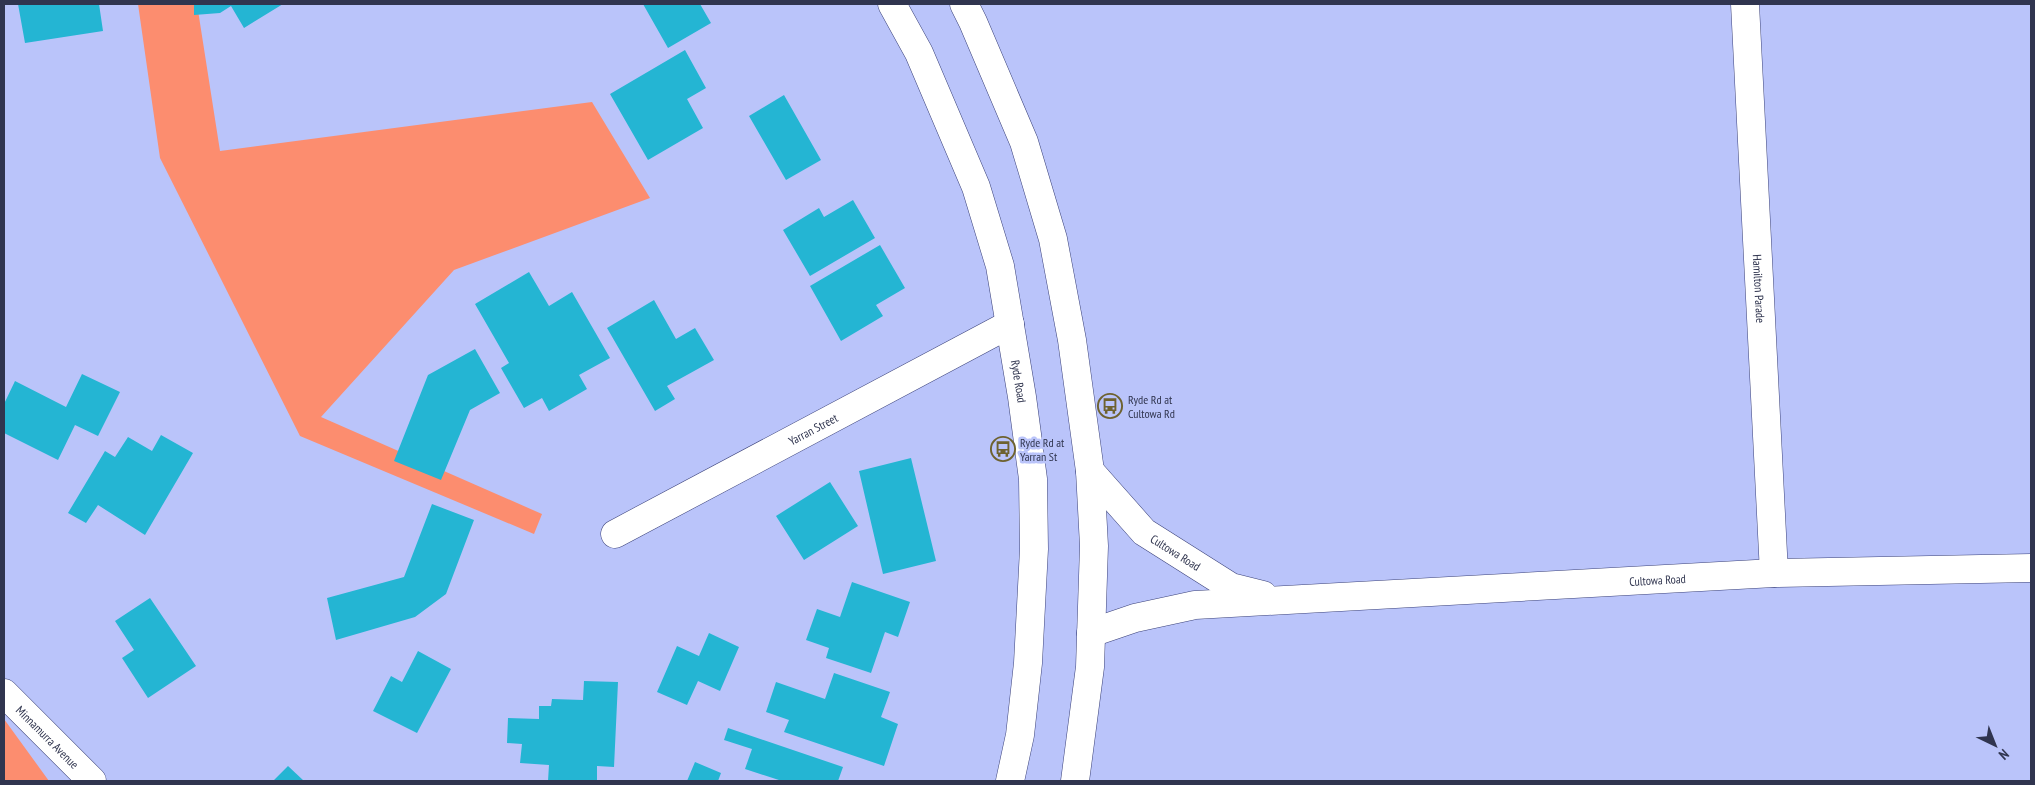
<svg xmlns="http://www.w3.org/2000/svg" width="2035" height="785" viewBox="0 0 2035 785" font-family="'PT Sans Narrow',sans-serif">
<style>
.green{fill:#fc8d6f}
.building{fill:#24b5d3}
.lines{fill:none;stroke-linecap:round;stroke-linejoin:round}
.street-casing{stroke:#3b427a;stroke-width:29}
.highway-casing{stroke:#3b427a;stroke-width:29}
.street{stroke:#fff;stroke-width:28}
.highway{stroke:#fff;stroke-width:28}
.labels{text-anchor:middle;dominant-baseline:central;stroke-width:5;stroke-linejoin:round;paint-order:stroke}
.street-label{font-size:12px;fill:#30354f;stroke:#bac4fa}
.poi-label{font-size:12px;fill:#30354f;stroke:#bac4fa;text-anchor:start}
</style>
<rect width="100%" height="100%" fill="#bac4fa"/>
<path class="green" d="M138,4H197L220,151L592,102L650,198L454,270L321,417L542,514L534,534L300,436L160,158Z
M4,719L49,781H4Z"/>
<path class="building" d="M18,4H99L103,31L25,43Z
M194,4H283L244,28L231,6L220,13L194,15Z
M643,4H700L711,23L668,48Z
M685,50L706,88L687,99L703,128L648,160L610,94Z
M784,95L821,160L786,180L749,116Z
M853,200L875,238L810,276L783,230L819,208L824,217Z
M880,245L905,288L876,305L883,316L841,341L810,286Z
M529,272L549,306L572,292L610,358L579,375L587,389L549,411L542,398L524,408L501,368L509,363L475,304Z
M654,300L676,339L695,328L714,360L667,386L675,399L655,411L607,328Z
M475,349L500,393L470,410L441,480L394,461L428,375Z
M82,374L120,392L98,436L75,425L58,460L4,433V404L15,381L66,407Z
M161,435L193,453L145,535L98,505L86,523L68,513L105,451L115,457L128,437L152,451Z
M911,458L936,561L883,574L859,471Z
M830,482L858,526L804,560L776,516Z
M432,504L474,520L446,594L415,617L336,640L327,598L404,577Z
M852,582L910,602L898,637L885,632L871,673L826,658L829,648L806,640L817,609L840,617Z
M150,598L196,666L148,698L122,658L134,650L115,621Z
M709,633L739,647L720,691L698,681L687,705L657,692L677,646L699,656Z
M418,651L451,669L417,733L373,711L391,676L402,682Z
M834,673L890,692L881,717L898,724L884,766L784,732L789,720L766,712L776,682L825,699Z
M584,681L618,682L614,767L597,766V781H548L549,765L520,763L522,744L507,743L508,718L539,719V706H551L552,699L583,700Z
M728,728L843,767L838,781H782L745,769L752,749L724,740Z
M695,762L721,773L718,781H687Z
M288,766L304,781H273Z"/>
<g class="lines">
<defs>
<g id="street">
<path id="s1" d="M1745,4L1774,573"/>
<path id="s2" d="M1090,471L1144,532L1231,587L1263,595"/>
<path id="s3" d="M615,534L1010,324"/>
<path id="s4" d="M1091,633L1135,618L1195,605L1774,573L2031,568"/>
<path id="s5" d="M4,693L92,781"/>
</g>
<g id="highway">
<path id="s6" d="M892,4L919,53L976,187L1000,266L1022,397L1033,479L1034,549L1028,663L1020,735L1010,781"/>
<path d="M964,4L973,22L1024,142L1053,239L1072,340L1090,471L1094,546L1090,667L1075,781"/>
</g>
</defs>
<use href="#street" class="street-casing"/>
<use href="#highway" class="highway-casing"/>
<use href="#street" class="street"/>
<use href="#highway" class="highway"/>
</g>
<defs>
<symbol id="bus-ring" viewBox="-11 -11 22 22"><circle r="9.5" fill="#bac4fa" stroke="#6e622f" stroke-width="1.5"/><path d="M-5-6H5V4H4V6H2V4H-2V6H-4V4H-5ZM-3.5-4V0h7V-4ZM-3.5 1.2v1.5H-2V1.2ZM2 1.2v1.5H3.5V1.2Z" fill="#6e622f"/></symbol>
</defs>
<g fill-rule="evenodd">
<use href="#bus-ring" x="1096" y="392" width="28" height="28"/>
<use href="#bus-ring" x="989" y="435" width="28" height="28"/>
</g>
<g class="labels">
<g class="street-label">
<text stroke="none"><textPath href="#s1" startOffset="285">Hamilton Parade</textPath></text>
<text stroke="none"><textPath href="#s6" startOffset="401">Ryde Road</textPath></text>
<text stroke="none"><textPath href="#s3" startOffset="224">Yarran Street</textPath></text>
<text stroke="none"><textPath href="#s2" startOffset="119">Cultowa Road</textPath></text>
<text stroke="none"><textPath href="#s4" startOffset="571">Cultowa Road</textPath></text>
<text stroke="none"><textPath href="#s5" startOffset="62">Minnamurra Avenue</textPath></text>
</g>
<g class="poi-label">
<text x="1128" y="399">Ryde Rd at<tspan x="1128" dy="14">Cultowa Rd</tspan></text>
<text x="1020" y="442">Ryde Rd at<tspan x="1020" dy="14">Yarran St</tspan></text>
</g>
</g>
<rect width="2035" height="785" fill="none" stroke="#30354f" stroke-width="10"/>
<g transform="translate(1995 745) rotate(137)" stroke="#bac4fa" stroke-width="4" paint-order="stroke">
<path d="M0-4L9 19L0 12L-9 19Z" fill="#30354f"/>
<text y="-8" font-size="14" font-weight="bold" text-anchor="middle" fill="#30354f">N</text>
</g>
</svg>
